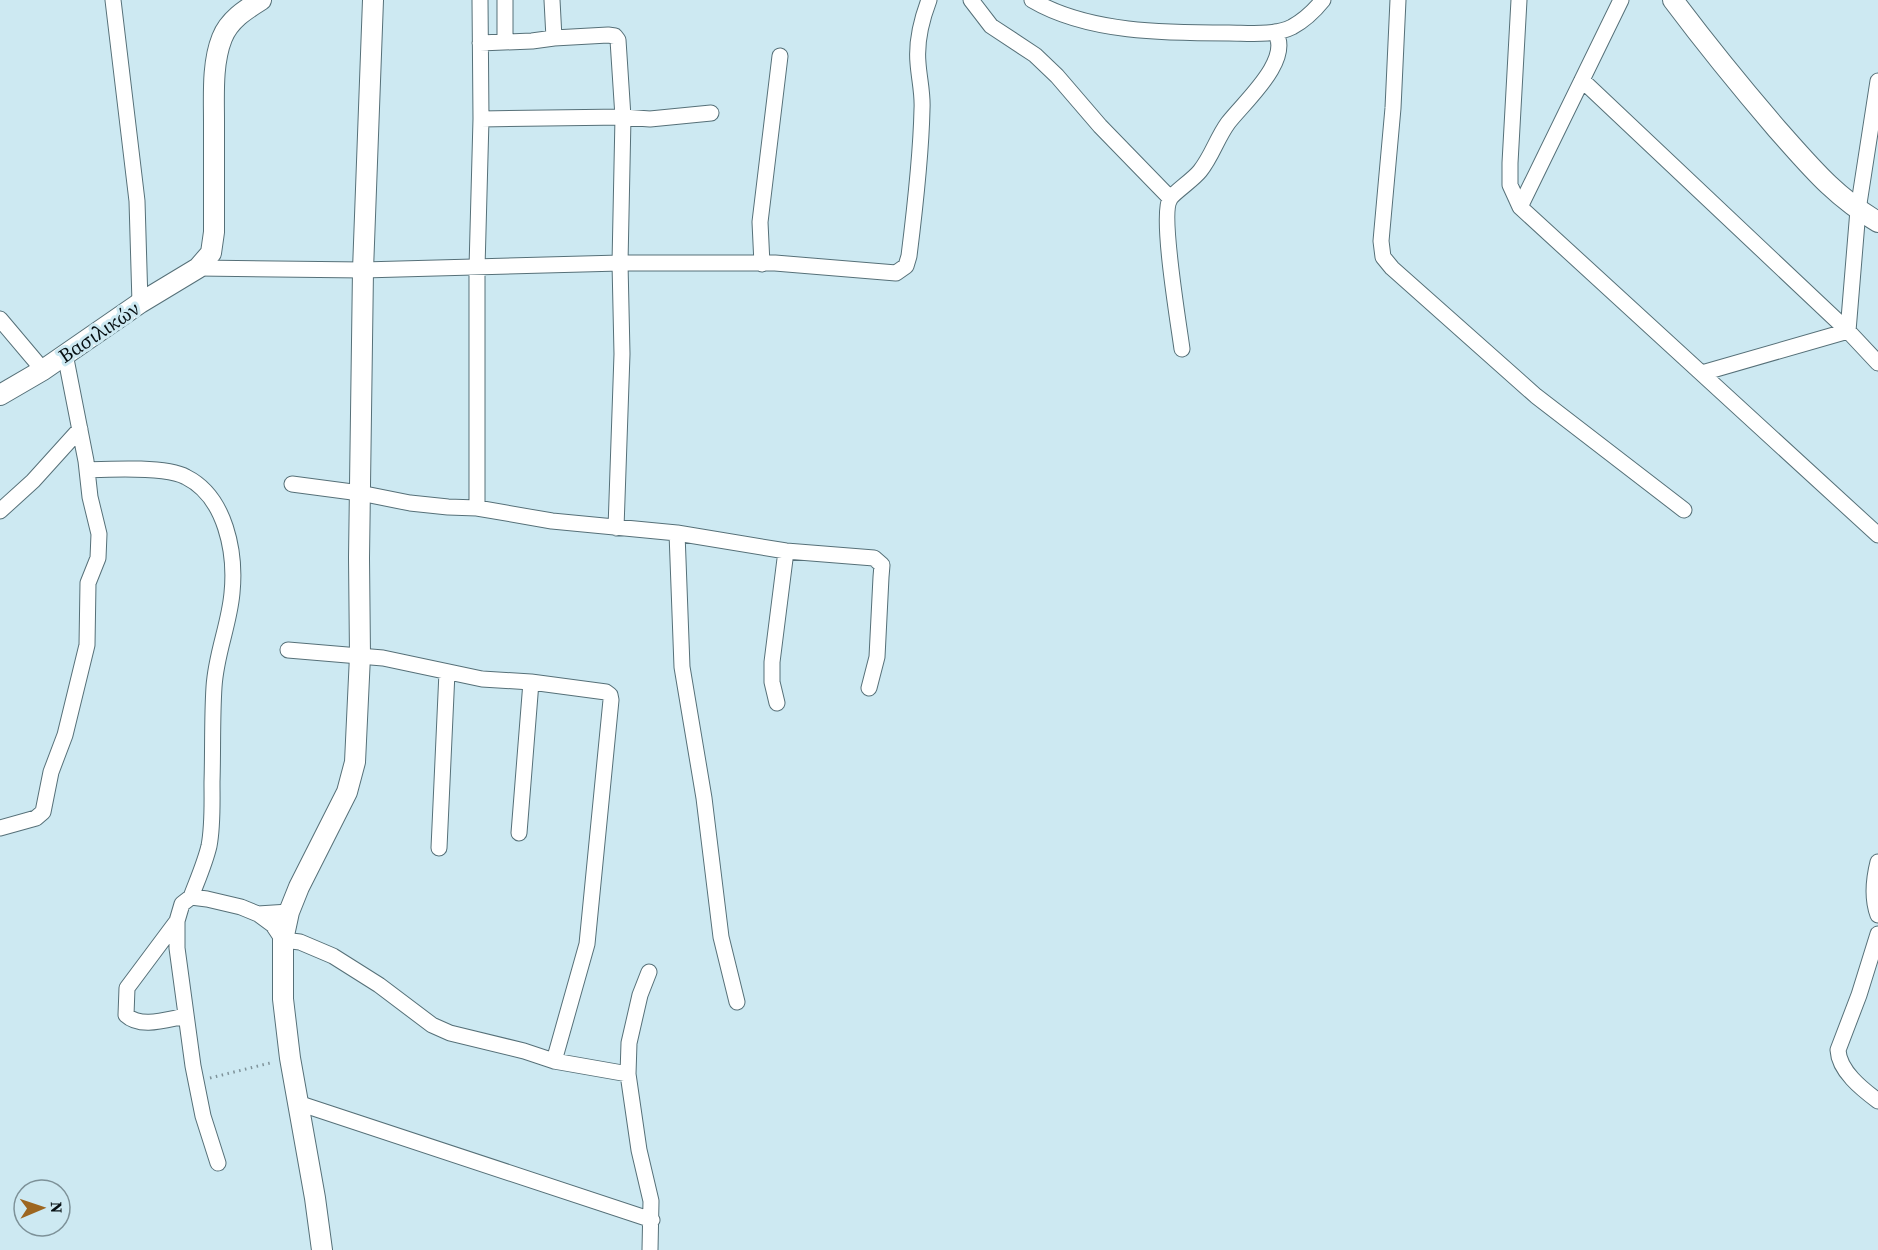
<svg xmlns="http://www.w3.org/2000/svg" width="1878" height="1250" font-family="'Source Serif 4',serif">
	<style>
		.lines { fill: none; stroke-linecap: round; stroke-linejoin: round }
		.minor-casing { stroke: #567078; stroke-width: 17 }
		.tertiary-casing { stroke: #567078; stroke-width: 22 }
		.path { stroke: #7f939a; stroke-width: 3; stroke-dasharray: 1.5 4.5; stroke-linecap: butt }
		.minor { stroke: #fff; stroke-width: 15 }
		.tertiary { stroke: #fff; stroke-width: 20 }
		.labels { text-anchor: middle; stroke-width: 6; stroke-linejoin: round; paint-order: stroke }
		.street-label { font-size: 20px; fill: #050e11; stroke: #cde9f2 }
	</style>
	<rect width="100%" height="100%" fill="#cde9f2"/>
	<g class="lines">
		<defs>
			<path id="minor" d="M113 0 137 201 140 303
				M971 0 991 26 1035 55 1057 76 1100 126 1170 198
				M1032 0C1088 33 1166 33 1229 33 1248 33 1274 36 1292 27 1303 21 1315 10 1323 0
				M1398 0 1393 108 1381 241 1383 257 1392 268 1536 396 1684 510
				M1519 0 1510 163V185L1520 207 1878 535
				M554 38 608 35 615 36 618 40 623 117 650 119 711 113
				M505 42V0
				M480 43 532 41 554 38 552 0
				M1582 80 1848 331 1878 363
				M481 119 623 117 620 263 622 354 616 528
				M1520 207 1621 0
				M762 264 760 222 780 56
				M198 268 363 270 620 263H775L896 273 906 266 909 256C915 208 921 158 922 109 923 94 919 78 918 63 916 41 921 21 929 0
				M0 319 43 370
				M1182 349C1179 326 1160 214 1170 199 1173 193 1193 180 1200 171 1212 156 1217 138 1228 123 1244 102 1293 60 1275 32
				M1702 373 1848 331 1858 210 1878 81
				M87 470C111 469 166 466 186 477 226 497 236 553 232 593 229 626 216 653 214 687 212 718 213 751 212 782 212 803 213 825 209 846 205 863 197 881 191 897
				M292 484 360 493 410 503 448 507 477 508 552 521 677 533 786 551 874 558 882 565 881 577 877 657 869 688
				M477 508V268L481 119 480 0
				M0 511 33 481 80 429
				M677 533 682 667 704 798 721 937 737 1002
				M288 650 383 658 482 679 531 682 606 692 610 695 611 700 587 944 554 1061
				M777 703 772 682V662L786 551
				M0 828 36 818 43 812 51 772 65 735 87 645 88 583 98 558 99 534 90 497 86 461 65 354
				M519 833 531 682
				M439 848 447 672
				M1878 862C1874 878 1872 899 1878 915
				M258 914 273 925 283 940 300 942 333 956 379 985 432 1025 450 1033 524 1051 554 1061 628 1074
				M177 921 127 988 126 1015C141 1029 168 1019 186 1016
				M1878 934 1859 995 1838 1050C1839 1071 1862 1089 1878 1101
				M649 972 640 995 629 1043 628 1074 639 1150 651 1201 650 1250
				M298 1103 652 1220
				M218 1163 203 1116 193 1066 177 948V921L182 904 191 897 207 899 241 907 258 914 289 912"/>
			<path id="tertiary" d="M1673 0C1706 44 1741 87 1777 129 1810 166 1834 196 1878 222
				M0 395 43 370 140 303 198 268 211 253 214 232C214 195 214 158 214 121 214 95 212 63 222 38 229 20 245 10 261 0
				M322 1250 315 1198 290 1058 283 999V940L289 912 299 887 347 792 355 762 360 656 359 558 363 270 373 0"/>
		</defs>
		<use href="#minor" class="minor-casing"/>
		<use href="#tertiary" class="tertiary-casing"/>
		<path class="path" d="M210 1078 274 1062"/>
		<use href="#minor" class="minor"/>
		<use href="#tertiary" class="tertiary"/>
	</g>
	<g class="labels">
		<g class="street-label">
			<text transform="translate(99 332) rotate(-34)" y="7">Βασιλικών</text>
		</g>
	</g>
	<g transform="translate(42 1208) rotate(88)"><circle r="28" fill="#cde9f2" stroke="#7d9198" stroke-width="1.5"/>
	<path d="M0-4.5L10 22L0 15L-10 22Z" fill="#9d6620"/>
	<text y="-9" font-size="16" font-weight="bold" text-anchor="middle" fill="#050e11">N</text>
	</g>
</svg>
